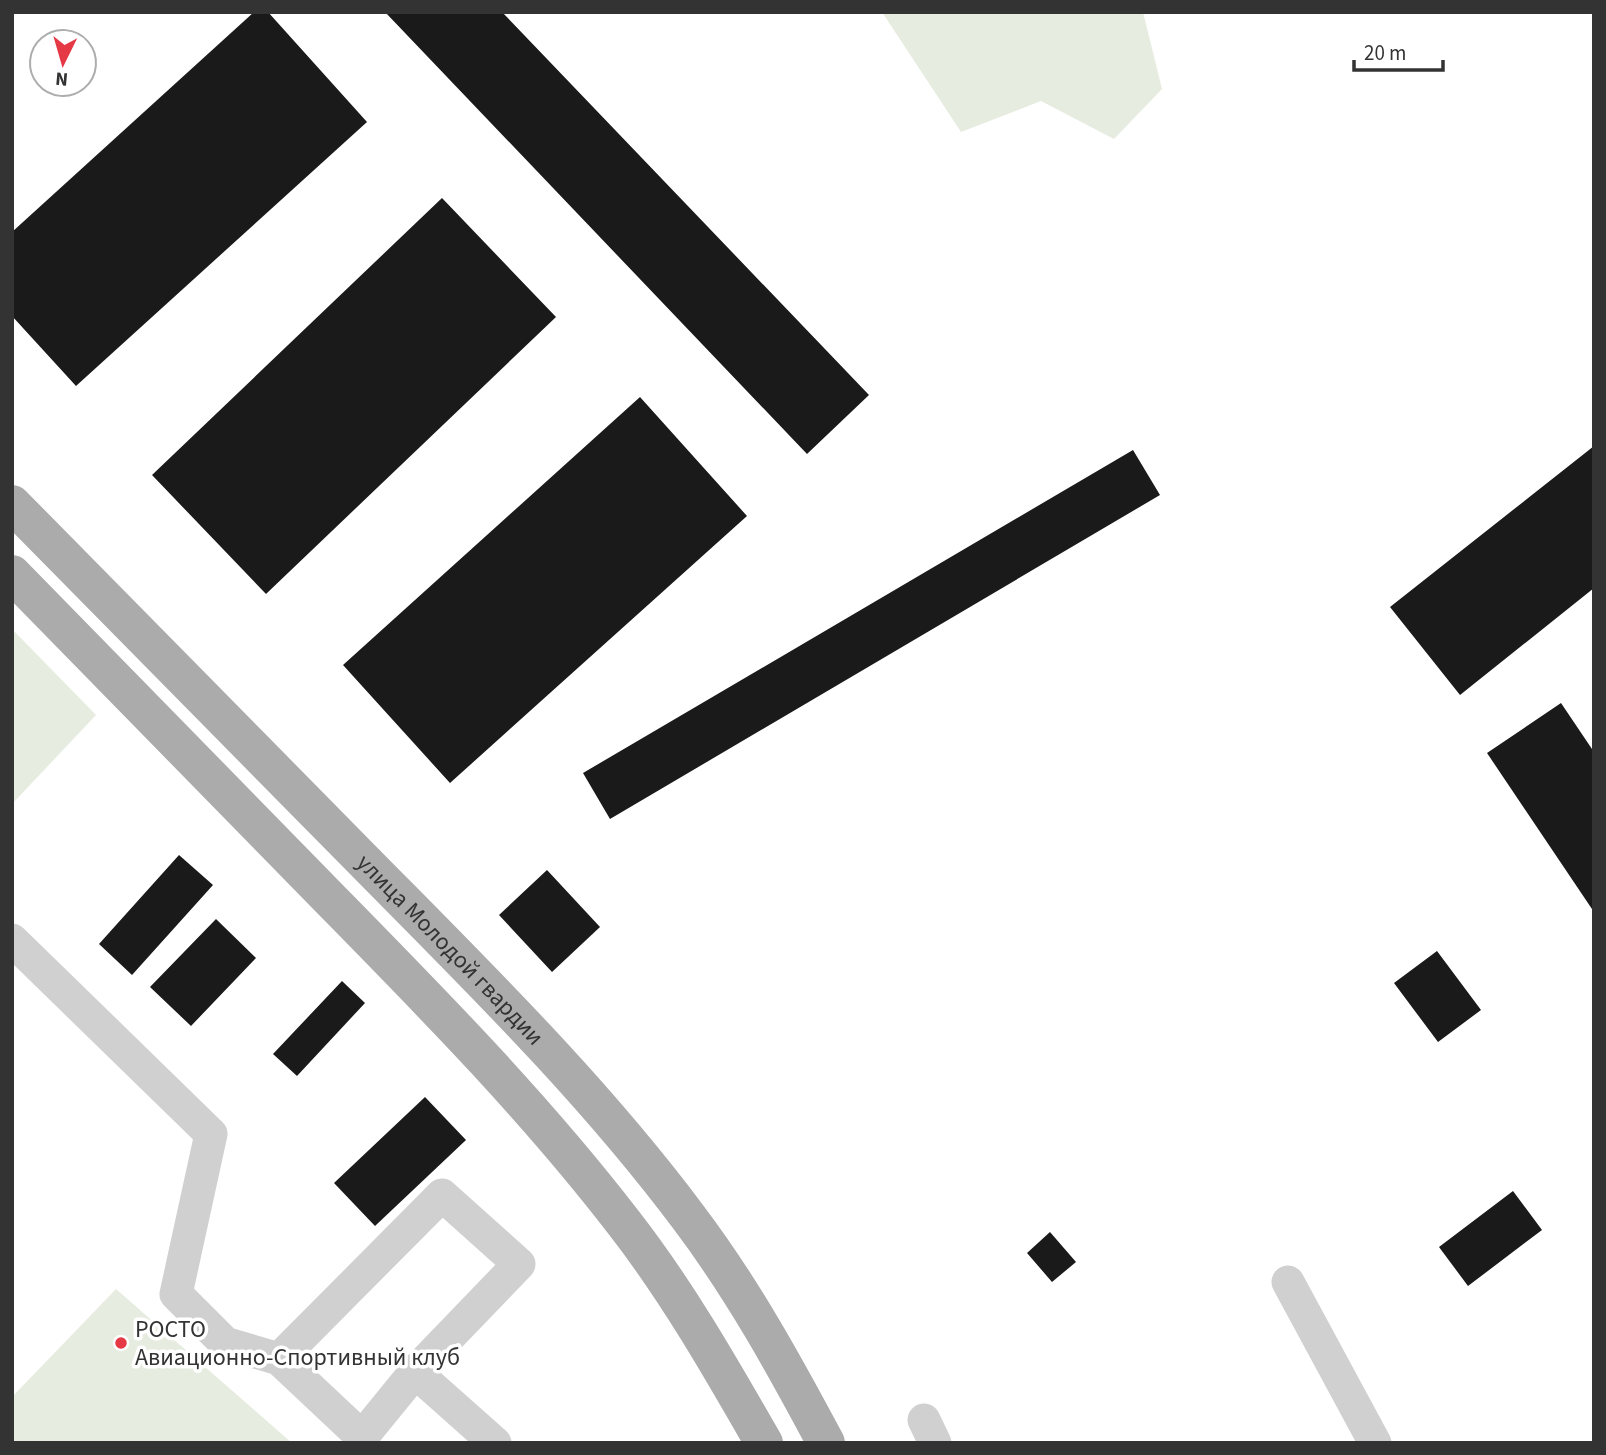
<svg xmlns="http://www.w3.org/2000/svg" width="1606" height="1455" font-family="'Source Sans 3',sans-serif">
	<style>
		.green { fill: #e6ecdf }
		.building { fill: #1a1a1a }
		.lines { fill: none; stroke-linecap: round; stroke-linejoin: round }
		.minor { stroke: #d0d0d0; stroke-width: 33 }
		.major { stroke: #ababab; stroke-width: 38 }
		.poi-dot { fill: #e63946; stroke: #fff; stroke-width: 2.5 }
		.labels { text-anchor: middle; stroke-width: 7; stroke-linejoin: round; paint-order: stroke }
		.street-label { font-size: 24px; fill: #333; stroke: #fff }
		.poi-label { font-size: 24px; fill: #333; stroke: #fff; text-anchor: start }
	</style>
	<rect width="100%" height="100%" fill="#fff"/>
	<path class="green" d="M882 12H1143L1162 89 1114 139 1041 101 961 132Z
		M12 629 96 715 12 804Z
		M116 1289 292 1443H12V1397Z"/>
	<path class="building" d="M254 12H268L367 122 76 386 12 316V232Z
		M385 12H502L869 395 807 454Z
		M442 198 556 317 266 594 152 475Z
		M640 397 747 516 450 783 343 665Z
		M1594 446V588L1460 695 1390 607Z
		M1133 450 1160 495 610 819 583 773Z
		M1561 703 1594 752V912L1487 753Z
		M179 855 213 885 132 975 99 944Z
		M547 870 600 927 552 972 499 915Z
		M216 919 256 958 191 1026 150 987Z
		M1437 951 1481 1010 1438 1042 1394 983Z
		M342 981 365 1003 297 1076 273 1054Z
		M425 1097 466 1140 375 1226 334 1183Z
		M1513 1191 1542 1230 1468 1286 1439 1247Z
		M1050 1232 1076 1262 1052 1282 1027 1253Z"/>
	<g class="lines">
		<path class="minor" d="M12 940 211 1134 176 1294 225 1343 279 1359
			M442 1195 519 1264 415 1372 362 1437 279 1359Z
			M1288 1282 1375 1443
			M415 1372 495 1443
			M924 1420 935 1443"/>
		<g class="major">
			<path id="s1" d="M12 504C125 618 238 733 351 848 468 967 589 1084 689 1218 742 1288 785 1366 826 1443"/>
			<path d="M12 574C118 681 223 789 328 897 431 1002 534 1106 624 1223 677 1291 721 1368 764 1443"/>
		</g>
	</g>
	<circle class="poi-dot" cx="121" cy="1343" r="7"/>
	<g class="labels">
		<g class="street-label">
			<text dy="8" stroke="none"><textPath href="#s1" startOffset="625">улица Молодой гвардии</textPath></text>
		</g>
		<g class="poi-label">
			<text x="135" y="1337">РОСТО<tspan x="135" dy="28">Авиационно-Спортивный клуб</tspan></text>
		</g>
	</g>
	<rect width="1606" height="1455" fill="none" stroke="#333333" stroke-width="28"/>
	<g transform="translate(63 63) rotate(185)"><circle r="33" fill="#ffffff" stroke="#adadad" stroke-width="2"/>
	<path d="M0-5L12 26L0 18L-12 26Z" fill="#e63946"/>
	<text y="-10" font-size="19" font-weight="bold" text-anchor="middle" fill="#333333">N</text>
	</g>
	<path d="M1354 60v10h89v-10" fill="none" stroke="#333333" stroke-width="3.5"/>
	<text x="1364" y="60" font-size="21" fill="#333333" stroke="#ffffff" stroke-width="5" paint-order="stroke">20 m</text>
</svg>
